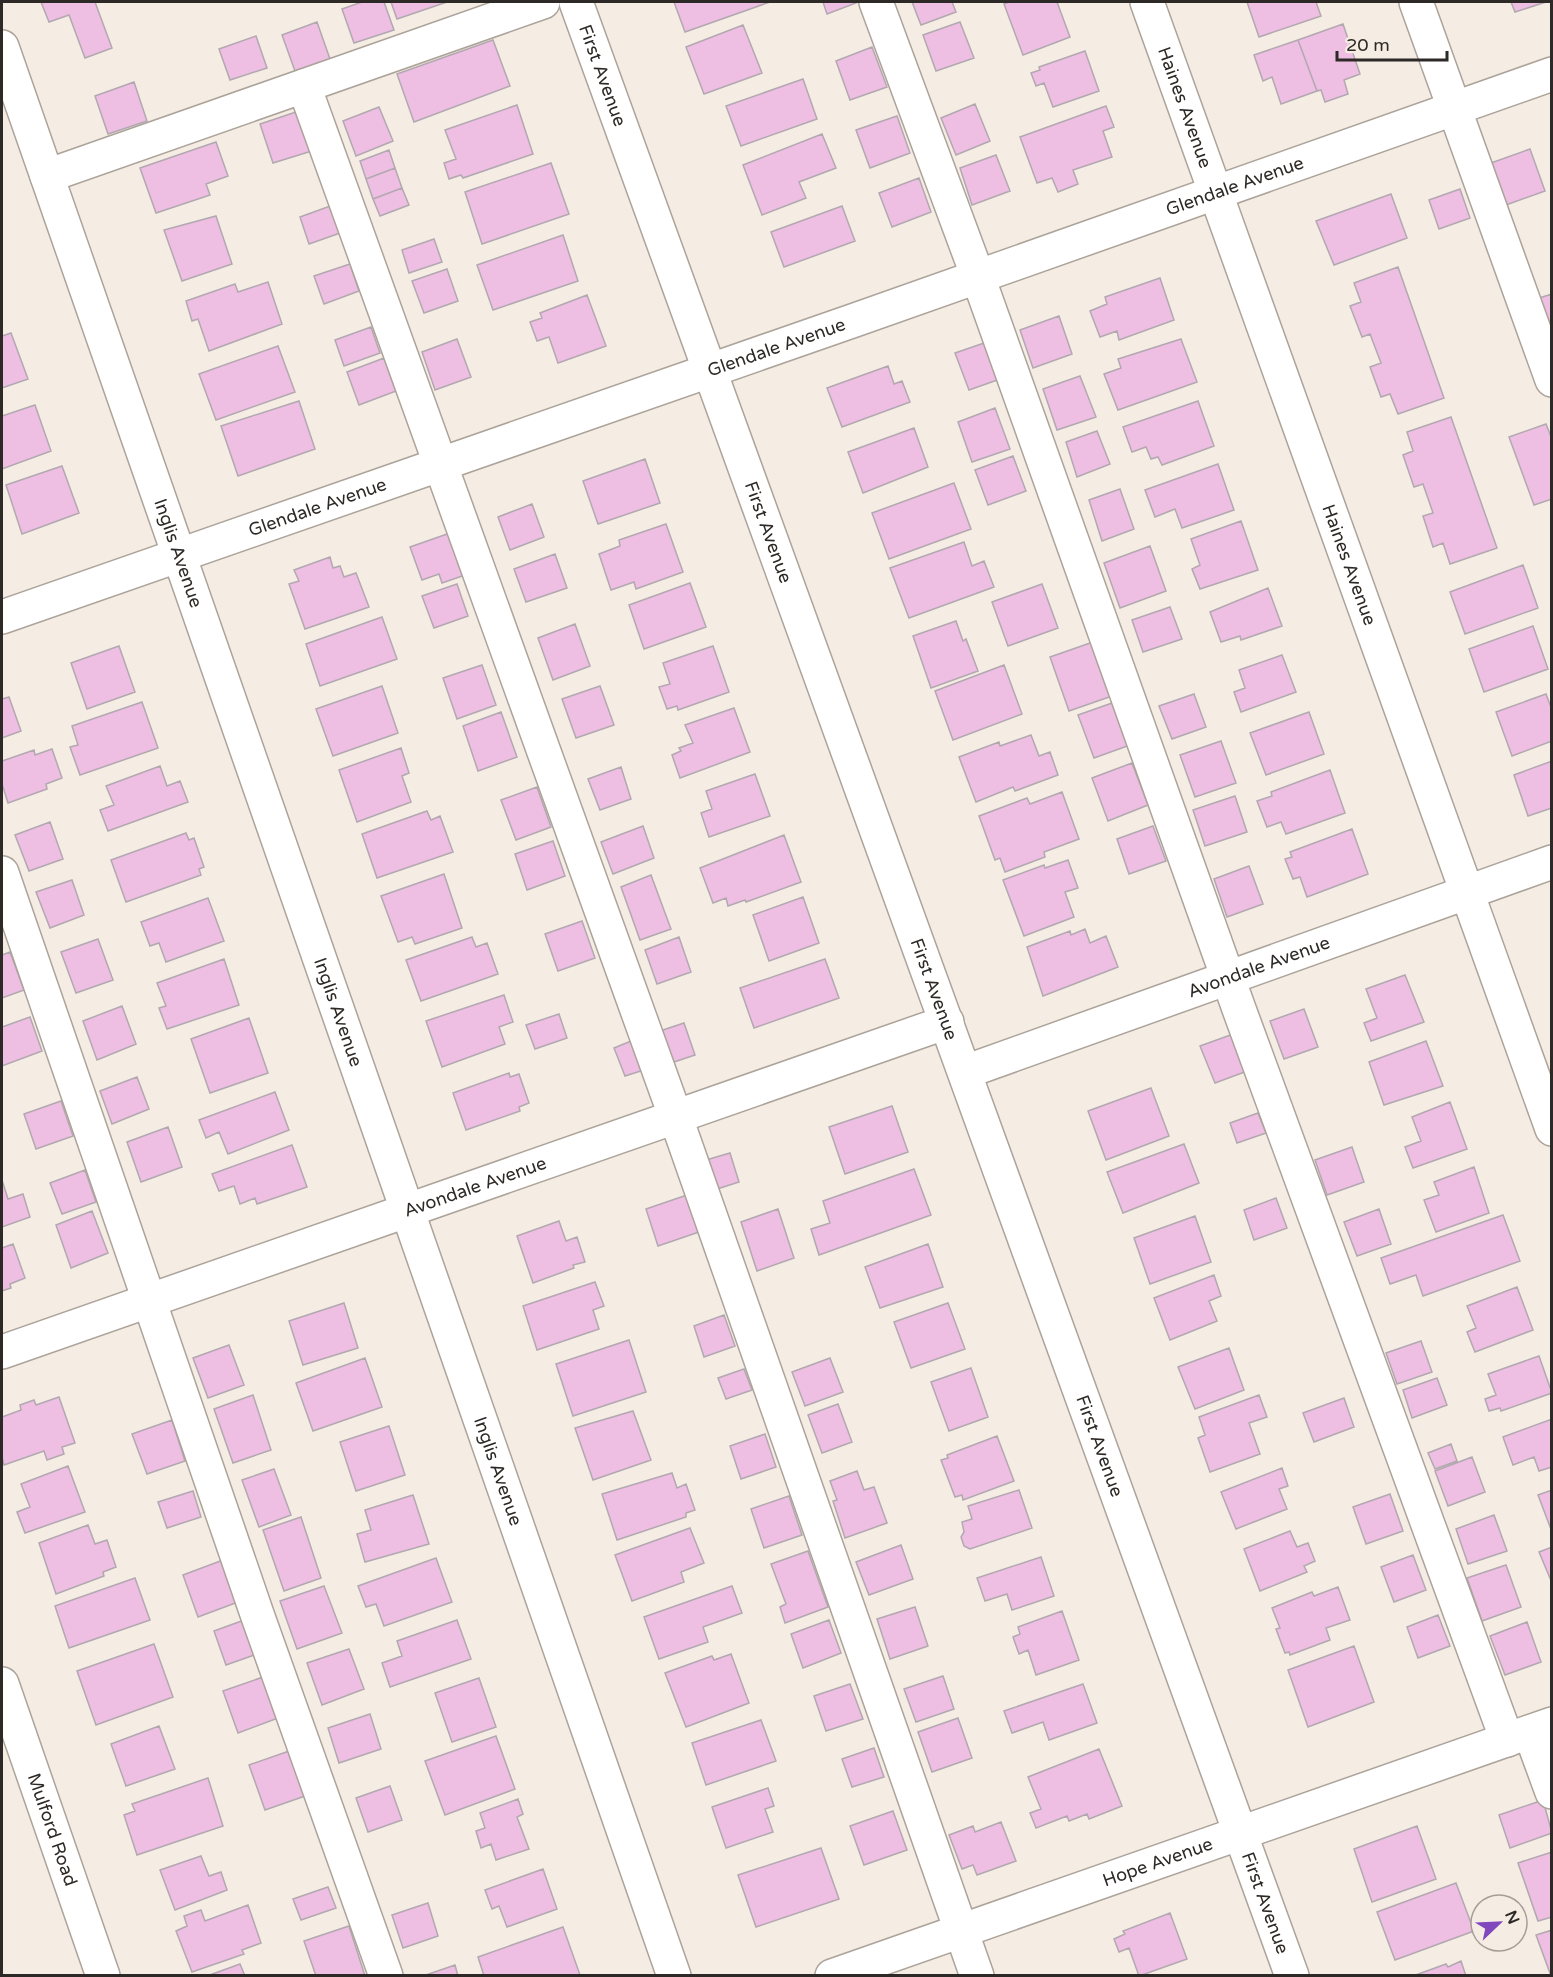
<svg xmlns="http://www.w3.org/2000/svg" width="1553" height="1977" font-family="'Varela Round',sans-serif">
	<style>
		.building { fill: #eebee3; stroke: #b2a8b0; stroke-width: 1.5 }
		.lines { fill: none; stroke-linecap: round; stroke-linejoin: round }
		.minor-casing { stroke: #aca39a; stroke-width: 36 }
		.minor { stroke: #fff; stroke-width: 33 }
		.labels { text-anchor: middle; stroke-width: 5; stroke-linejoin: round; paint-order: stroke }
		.street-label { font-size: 18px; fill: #2d2926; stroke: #f5ece3 }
	</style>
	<rect width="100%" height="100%" fill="#f5ece3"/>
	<path class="building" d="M41 2H95L112 48 85 58 69 15 49 22Z
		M362 2H384L394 30 354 43 342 9Z
		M391 2H447L397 19Z
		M674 2H770L685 32Z
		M823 2H856V3L827 14Z
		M912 2H952L956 12 921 25Z
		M1009 2H1057L1070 37 1023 55 1004 4Z
		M1247 2H1316L1321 16 1259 37Z
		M1511 2H1546L1515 12Z
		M317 22 330 59 295 71 282 35Z
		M960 22 974 58 936 71 923 35Z
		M1343 24 1360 74 1344 80 1348 94 1325 102 1321 90 1317 91 1298 40Z
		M743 25 762 73 704 94 686 47Z
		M256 36 267 68 230 80 219 49Z
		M493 40 510 86 414 122 397 74Z
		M1298 40 1317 91 1281 104 1272 77 1263 81 1254 55Z
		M872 47 887 87 850 100 836 61Z
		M1085 51 1099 91 1053 107 1044 83 1036 86 1031 73 1040 70 1039 67Z
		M803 79 817 119 741 146 726 106Z
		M134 82 147 121 108 134 95 96Z
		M975 104 990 141 956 155 941 118Z
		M517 105 533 154 463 178 461 175 449 179 444 163 456 159 445 130Z
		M1106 106 1114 127 1103 131 1112 157 1073 170 1078 184 1058 192 1052 178 1037 183 1020 137Z
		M379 107 393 141 356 156 343 121Z
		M302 110 315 150 273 163 260 124Z
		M897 116 910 153 870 168 856 130Z
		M822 134 836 168 799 182 806 198 762 215 743 165Z
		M216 142 228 176 206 184 210 195 156 213 140 168Z
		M1530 149 1545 191 1506 205 1491 163Z
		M389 150 395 168 366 179 360 161Z
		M996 155 1010 191 972 205 960 168Z
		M551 163 569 214 482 244 465 192Z
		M395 168 402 188 373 199 366 179Z
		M919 178 931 212 892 227 879 193Z
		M402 188 409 205 380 216 373 199Z
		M1460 189 1470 218 1439 229 1429 200Z
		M1391 194 1407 238 1334 265 1316 221Z
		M333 205 343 232 309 244 300 217Z
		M842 206 855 241 784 267 771 232Z
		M216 216 232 264 182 281 164 230Z
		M563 235 578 281 493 310 477 265Z
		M434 239 442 262 409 273 402 250Z
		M350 264 359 291 324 304 314 276Z
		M1398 267 1444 398 1398 414 1390 394 1381 397 1370 367 1381 363 1370 334 1362 337 1350 306 1361 302 1354 283Z
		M447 269 458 301 424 313 412 281Z
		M1160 278 1174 320 1119 340 1117 331 1100 337 1090 311 1107 304 1105 297Z
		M268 282 282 324 209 351 198 319 192 321 186 301 235 284 238 292Z
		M1552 294V331L1539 298Z
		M587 295 606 346 558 363 549 337 537 341 530 322 542 318 540 313Z
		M1059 316 1072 354 1033 368 1020 330Z
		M371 327 380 353 344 366 335 340Z
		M11 333 28 379 2 388V336Z
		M457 339 471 377 435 390 422 352Z
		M1181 339 1197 382 1118 410 1104 374 1121 368 1118 359Z
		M990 341 1003 378 969 390 955 353Z
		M278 346 295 392 216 420 199 374Z
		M384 358 396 391 359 405 347 372Z
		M888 366 894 384 902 381 910 402 842 427 827 388Z
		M1080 376 1096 417 1057 430 1043 389Z
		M299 401 315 449 238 476 221 426Z
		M1198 401 1214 446 1162 465 1158 457 1151 459 1146 447 1132 452 1123 427Z
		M35 405 51 451 2 469V416Z
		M995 408 1010 449 972 462 958 422Z
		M1451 417 1497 548 1450 564 1443 543 1433 547 1423 516 1433 513 1423 484 1414 487 1403 455 1413 451 1407 432Z
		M1546 424 1552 439V499L1534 505 1509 437Z
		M914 428 928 467 863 493 848 452Z
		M1097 431 1110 464 1077 477 1066 442Z
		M1013 456 1026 491 988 505 975 470Z
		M645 459 660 503 598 524 583 481Z
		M1218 464 1234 510 1182 528 1175 509 1155 517 1145 490Z
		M62 466 79 513 22 534 6 485Z
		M954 483 971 529 889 559 872 513Z
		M1120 489 1134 529 1102 541 1089 500Z
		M532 504 544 537 510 550 498 517Z
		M1241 521 1258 570 1200 589 1192 569 1200 565 1191 539Z
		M666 524 683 572 636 589 634 582 611 590 599 554 620 546 619 540Z
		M450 533 465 575 442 583 439 574 422 580 410 547Z
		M964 542 972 566 984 561 994 587 909 618 890 568Z
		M1150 546 1166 591 1120 608 1104 563Z
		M555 554 567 588 526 602 514 569Z
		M330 557 333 568 340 566 344 577 356 573 369 607 305 629 289 584 299 581 294 570Z
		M1523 565 1538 608 1465 634 1450 592Z
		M690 583 706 627 644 649 629 605Z
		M457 584 468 616 434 628 422 596Z
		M1042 584 1058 628 1008 646 992 602Z
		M1268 588 1282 626 1241 640 1240 636 1221 642 1210 612Z
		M1170 607 1182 639 1143 652 1132 620Z
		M382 617 397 659 320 686 306 644Z
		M956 621 963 641 966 639 978 671 931 688 913 636Z
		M575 624 590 666 553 680 538 638Z
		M1533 626 1548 669 1484 692 1469 649Z
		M1093 642 1112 696 1069 711 1050 657Z
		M119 646 135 692 87 709 71 663Z
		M713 646 729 692 678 710 677 706 667 709 659 687 670 684 663 663Z
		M1282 655 1296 692 1241 712 1234 692 1245 688 1239 670Z
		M482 665 496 705 457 719 443 678Z
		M1004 665 1022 714 953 740 935 691Z
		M382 686 398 733 333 756 316 709Z
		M600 686 614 725 576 738 562 699Z
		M1194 694 1206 727 1172 739 1159 706Z
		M1546 694 1552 710V741L1512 756 1496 712Z
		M9 697 21 731 2 738V699Z
		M142 702 158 748 80 775 70 747 78 745 72 726Z
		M1115 702 1130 745 1094 758 1078 715Z
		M734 708 750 752 680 778 672 755 681 751 679 748 693 743 685 725Z
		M501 712 517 757 478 771 463 726Z
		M1309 712 1324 754 1266 775 1250 733Z
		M1031 735 1039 756 1050 752 1058 775 1015 791 1013 787 976 802 959 757 999 742 1000 746Z
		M1221 741 1236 783 1195 797 1180 755Z
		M401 748 409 773 402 776 411 802 357 822 339 770Z
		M52 749 62 778 46 784 47 789 8 803 2 784V761L34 750 35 755Z
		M1552 761V808L1528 816 1514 775Z
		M1132 763 1148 805 1108 821 1092 778Z
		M160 766 167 786 180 781 188 802 108 831 100 810 114 805 106 786Z
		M621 767 631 799 600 810 588 779Z
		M1330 770 1345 813 1286 834 1281 822 1267 827 1257 801 1272 796 1271 792Z
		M755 774 770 816 709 837 701 813 712 809 706 791Z
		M537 787 551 827 516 840 501 800Z
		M1062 792 1079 839 1044 852 1045 857 1005 872 1000 858 995 860 979 816 1027 798 1030 804Z
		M1235 796 1247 832 1205 846 1193 810Z
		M427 811 431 820 440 816 453 852 377 878 362 834Z
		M50 822 63 859 29 871 15 835Z
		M643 826 654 858 613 874 601 842Z
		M1153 826 1166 861 1129 874 1117 839Z
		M1352 829 1368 874 1307 897 1300 877 1293 879 1285 859 1292 857 1290 852Z
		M186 833 189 840 194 838 204 867 199 869 201 875 126 902 111 860Z
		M784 835 801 882 746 902 745 900 728 906 726 898 713 903 700 868Z
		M553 841 565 876 527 890 515 854Z
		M1068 860 1078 888 1065 892 1074 917 1024 936 1003 880 1044 865 1045 868Z
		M1249 866 1263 904 1227 917 1214 879Z
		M444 874 462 928 415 944 412 937 398 942 381 896Z
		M651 875 671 929 640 940 621 887Z
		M72 880 84 915 50 928 36 892Z
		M803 897 819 943 769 961 753 915Z
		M208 898 224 941 166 962 159 943 150 946 141 922Z
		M582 921 595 958 558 971 545 934Z
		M1085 929 1090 943 1106 936 1118 967 1043 996 1027 947 1070 931 1071 935Z
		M472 937 476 947 487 943 498 974 421 1001 406 960Z
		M679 937 691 972 657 984 645 950Z
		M98 939 113 980 76 993 61 952Z
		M10 952 24 990 2 998V955Z
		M224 959 239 1005 167 1029 159 1008 166 1006 157 983Z
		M825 959 839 998 754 1028 740 988Z
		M1405 975 1424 1022 1371 1041 1364 1023 1377 1018 1366 989Z
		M504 995 513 1022 499 1027 505 1044 442 1067 426 1021Z
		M122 1006 136 1044 97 1060 83 1021Z
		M1304 1009 1318 1047 1284 1059 1270 1021Z
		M559 1014 567 1038 535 1049 526 1025Z
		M30 1017 42 1051 2 1066V1027Z
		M249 1018 268 1073 210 1093 191 1039Z
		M684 1023 695 1055 671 1063 660 1031Z
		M1236 1033 1250 1070 1215 1083 1200 1046Z
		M636 1039 647 1069 625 1076 614 1048Z
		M1426 1041 1443 1086 1384 1105 1369 1062Z
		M509 1073 510 1077 519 1074 529 1103 519 1107 520 1111 466 1130 453 1093Z
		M137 1077 149 1109 112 1124 100 1091Z
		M1151 1088 1169 1136 1106 1160 1088 1111Z
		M275 1092 289 1130 228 1154 219 1132 206 1138 199 1120Z
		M61 1101 73 1136 36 1149 24 1114Z
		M1450 1102 1467 1149 1413 1168 1405 1147 1421 1141 1412 1117Z
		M892 1106 908 1152 845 1174 829 1127Z
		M1258 1113 1266 1133 1237 1143 1230 1123Z
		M168 1127 182 1167 141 1182 127 1142Z
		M1184 1144 1199 1183 1123 1213 1107 1172Z
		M292 1145 307 1187 257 1204 255 1198 240 1204 234 1186 219 1191 212 1174Z
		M1352 1147 1364 1182 1327 1195 1315 1160Z
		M730 1153 739 1182 717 1189 706 1160Z
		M1474 1167 1489 1213 1436 1232 1424 1200 1439 1195 1434 1182Z
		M914 1169 931 1215 819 1255 811 1229 830 1223 823 1201Z
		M85 1170 96 1202 62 1214 50 1183Z
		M2 1180 8 1199 23 1194 30 1217 2 1227Z
		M687 1195 699 1232 658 1246 646 1209Z
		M1276 1198 1287 1228 1254 1240 1244 1210Z
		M778 1209 794 1258 757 1271 741 1222Z
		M1379 1209 1391 1244 1357 1256 1344 1222Z
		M92 1211 108 1253 71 1268 56 1225Z
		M1503 1215 1520 1261 1423 1296 1416 1275 1390 1284 1381 1258Z
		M1195 1216 1211 1262 1150 1284 1134 1238Z
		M559 1221 566 1241 577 1237 585 1262 573 1265 574 1268 533 1283 517 1236Z
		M13 1244 25 1278 10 1284 11 1288 2 1291V1248Z
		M928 1244 943 1287 880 1308 865 1267Z
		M1214 1275 1221 1296 1209 1301 1217 1321 1170 1340 1154 1298Z
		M595 1282 604 1306 593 1310 599 1329 537 1350 523 1306Z
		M1517 1287 1533 1330 1475 1352 1467 1332 1476 1328 1467 1306Z
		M344 1303 358 1348 303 1365 289 1321Z
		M948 1303 965 1349 911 1368 894 1322Z
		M724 1315 735 1346 704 1357 694 1326Z
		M629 1340 646 1392 573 1416 556 1364Z
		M1421 1341 1432 1372 1397 1384 1386 1353Z
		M229 1345 244 1385 208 1398 193 1358Z
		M1229 1348 1244 1390 1195 1409 1178 1367Z
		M1539 1356 1552 1393 1501 1411 1500 1408 1489 1411 1485 1399 1496 1395 1488 1374Z
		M365 1358 382 1407 313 1431 296 1383Z
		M830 1358 843 1392 805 1406 792 1372Z
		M971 1368 988 1417 949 1431 931 1382Z
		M744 1369 752 1390 726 1399 718 1378Z
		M1437 1378 1447 1405 1412 1418 1403 1390Z
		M253 1395 271 1450 233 1463 214 1409Z
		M1259 1395 1267 1417 1249 1423 1260 1454 1210 1472 1198 1438 1205 1435 1199 1417Z
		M59 1397 75 1443 62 1447 64 1454 47 1460 44 1451 4 1465 2 1457V1417L21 1410 20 1405 34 1400 36 1405Z
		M1344 1398 1354 1427 1314 1442 1303 1413Z
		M838 1404 852 1442 822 1453 808 1415Z
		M633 1411 651 1460 593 1480 575 1428Z
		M1552 1419V1467L1539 1471 1534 1457 1513 1465 1503 1437Z
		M172 1420 185 1461 147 1474 132 1434Z
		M389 1426 405 1475 356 1491 340 1442Z
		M765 1434 776 1467 741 1479 730 1446Z
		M997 1436 1014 1481 963 1500 962 1495 955 1497 941 1460 948 1458 947 1455Z
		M1451 1444 1457 1461 1435 1469 1428 1453Z
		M1472 1457 1485 1492 1448 1506 1435 1471Z
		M68 1466 85 1512 25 1533 17 1512 30 1507 21 1484Z
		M1282 1468 1288 1486 1279 1489 1287 1509 1236 1529 1221 1492Z
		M274 1469 291 1515 259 1527 242 1480Z
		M857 1471 864 1490 874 1487 887 1523 845 1538 833 1501 837 1500 830 1481Z
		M672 1473 677 1488 686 1484 695 1510 686 1513V1517L617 1540 602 1494Z
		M1019 1490 1032 1528 970 1549 964 1546 961 1537 964 1532 962 1522 972 1519 968 1506Z
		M1552 1490V1532L1538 1495Z
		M193 1491 201 1517 167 1528 158 1502Z
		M1390 1494 1403 1531 1366 1544 1353 1507Z
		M413 1495 429 1544 365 1562 357 1534 371 1530 365 1510Z
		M789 1496 802 1535 764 1548 751 1509Z
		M1494 1515 1507 1551 1468 1564 1456 1529Z
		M301 1517 321 1578 284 1591 263 1530Z
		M88 1525 95 1544 107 1540 116 1567 103 1572 104 1576 56 1594 39 1543Z
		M690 1528 704 1563 681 1572 684 1582 632 1601 615 1555Z
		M1290 1531 1297 1547 1308 1543 1315 1561 1304 1566 1307 1572 1260 1591 1244 1549Z
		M901 1545 913 1579 869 1595 856 1562Z
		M1552 1547V1583L1539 1552Z
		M808 1551 828 1607 785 1623 780 1607 786 1604 771 1564Z
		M1413 1555 1426 1590 1394 1602 1381 1567Z
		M1041 1557 1054 1596 1012 1610 1007 1594 985 1601 977 1578Z
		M436 1558 452 1602 384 1626 376 1604 366 1607 358 1586Z
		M223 1560 238 1602 198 1617 183 1575Z
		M1506 1565 1521 1607 1482 1621 1467 1578Z
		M135 1578 150 1620 69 1648 55 1606Z
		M324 1586 342 1633 297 1649 280 1601Z
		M732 1586 742 1613 703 1627 708 1642 659 1659 644 1617Z
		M1338 1587 1350 1620 1326 1628 1330 1640 1290 1655 1289 1652 1285 1653 1276 1629 1280 1628 1272 1608 1312 1592 1314 1596Z
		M915 1607 928 1646 890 1659 877 1619Z
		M1062 1611 1079 1660 1036 1675 1028 1650 1019 1654 1013 1637 1020 1634 1018 1627Z
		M1438 1615 1450 1646 1418 1658 1407 1627Z
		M247 1619 260 1653 226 1665 214 1631Z
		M457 1620 471 1659 390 1687 382 1663 402 1656 397 1641Z
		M829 1620 841 1653 803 1668 791 1634Z
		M1527 1622 1541 1662 1505 1675 1490 1636Z
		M154 1644 173 1697 96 1725 77 1671Z
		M1354 1646 1374 1702 1308 1727 1288 1670Z
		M349 1649 364 1689 322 1705 307 1663Z
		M731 1654 749 1703 686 1727 665 1673 712 1656 714 1660Z
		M943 1676 954 1709 916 1722 904 1689Z
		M263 1677 278 1718 238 1733 223 1691Z
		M479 1678 496 1727 452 1742 435 1693Z
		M850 1684 863 1719 826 1731 814 1696Z
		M1083 1684 1097 1723 1049 1740 1043 1722 1012 1733 1004 1711Z
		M370 1714 381 1749 339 1763 328 1728Z
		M958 1718 972 1758 932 1772 918 1732Z
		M761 1720 776 1761 706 1785 692 1743Z
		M159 1726 175 1769 126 1786 111 1744Z
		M496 1736 515 1789 445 1815 425 1761Z
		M874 1748 884 1777 852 1787 842 1759Z
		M1099 1749 1122 1806 1089 1819 1087 1814 1069 1821 1067 1816 1036 1828 1030 1813 1041 1809 1028 1777Z
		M292 1750 308 1795 265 1810 249 1765Z
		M208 1778 223 1826 137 1855 124 1815 135 1811 132 1804Z
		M390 1786 402 1820 368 1832 356 1798Z
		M768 1788 774 1806 765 1809 773 1832 726 1848 712 1807Z
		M518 1799 523 1814 517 1817 529 1849 496 1860 491 1844 481 1848 476 1831 485 1828 480 1813Z
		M1543 1800 1552 1833 1510 1848 1499 1815Z
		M893 1811 907 1850 864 1865 850 1826Z
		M1001 1822 1016 1861 977 1875 973 1865 962 1869 949 1835 973 1826 975 1832Z
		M1417 1826 1436 1879 1372 1902 1354 1849Z
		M821 1848 839 1899 756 1927 738 1875Z
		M1552 1852V1917L1538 1921 1518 1863Z
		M201 1856 209 1876 221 1872 227 1890 175 1910 160 1870Z
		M543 1869 557 1909 507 1927 499 1906 492 1909 485 1890Z
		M1456 1883 1474 1931 1395 1960 1377 1912Z
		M328 1887 336 1908 301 1920 293 1899Z
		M428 1903 438 1936 403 1948 392 1915Z
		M248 1905 261 1943 242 1950 244 1954 192 1972 176 1931 187 1926 184 1916 201 1910 205 1921Z
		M1170 1913 1187 1959 1139 1976 1129 1948 1119 1952 1114 1939 1125 1934 1123 1931Z
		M349 1926 365 1976H316L304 1941Z
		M563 1927 580 1975 484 1976 478 1957Z
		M1552 1930V1976H1551L1536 1935Z
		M1461 1961 1466 1976H1413L1446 1964 1448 1967Z
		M240 1964 245 1976H207Z
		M455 1965 458 1976H423Z"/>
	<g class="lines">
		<defs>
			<g id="minor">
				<path id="s1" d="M576 2 1292 1976"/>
				<path d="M876 2 978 277 1239 1009 1507 1740"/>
				<path id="s2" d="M1147 2 1552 1129"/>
				<path d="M1416 2 1552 380"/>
				<path id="s3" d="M2 47 674 1976"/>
				<path d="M304 86 676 1118 977 1976"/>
				<path d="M47 176 543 2"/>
				<path id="s4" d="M2 617 855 320 1552 74"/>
				<path d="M2 873 257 1614 386 1976"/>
				<path id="s5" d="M965 1072 1552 862"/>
				<path id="s6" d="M2 1352 947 1022"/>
				<path id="s7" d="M2 1684 103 1976"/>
				<path d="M1530 1732 1552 1792"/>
				<path id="s8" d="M832 1976 1552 1724"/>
			</g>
		</defs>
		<use href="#minor" class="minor-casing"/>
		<use href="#minor" class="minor"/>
	</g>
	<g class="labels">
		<g class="street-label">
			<text dy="6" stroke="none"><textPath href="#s1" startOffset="78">First Avenue</textPath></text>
			<text dy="6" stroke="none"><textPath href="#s2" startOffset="112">Haines Avenue</textPath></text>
			<text dy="6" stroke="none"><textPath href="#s4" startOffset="1306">Glendale Avenue</textPath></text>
			<text dy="6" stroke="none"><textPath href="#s4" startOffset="820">Glendale Avenue</textPath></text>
			<text dy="6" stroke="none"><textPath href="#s4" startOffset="334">Glendale Avenue</textPath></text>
			<text dy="6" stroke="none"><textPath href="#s1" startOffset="564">First Avenue</textPath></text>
			<text dy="6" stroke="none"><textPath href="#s3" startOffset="536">Inglis Avenue</textPath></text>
			<text dy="6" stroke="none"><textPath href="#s2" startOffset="598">Haines Avenue</textPath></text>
			<text dy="6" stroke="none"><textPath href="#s5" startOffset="312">Avondale Avenue</textPath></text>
			<text dy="6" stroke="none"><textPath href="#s1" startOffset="1050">First Avenue</textPath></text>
			<text dy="6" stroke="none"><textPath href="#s3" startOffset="1022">Inglis Avenue</textPath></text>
			<text dy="6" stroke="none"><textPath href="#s6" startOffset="501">Avondale Avenue</textPath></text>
			<text dy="6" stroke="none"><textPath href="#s1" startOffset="1536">First Avenue</textPath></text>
			<text dy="6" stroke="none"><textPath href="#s3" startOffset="1508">Inglis Avenue</textPath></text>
			<text dy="6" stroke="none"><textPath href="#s7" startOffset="154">Mulford Road</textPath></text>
			<text dy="6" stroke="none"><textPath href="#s8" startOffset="345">Hope Avenue</textPath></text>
			<text dy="6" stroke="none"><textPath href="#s1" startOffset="2022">First Avenue</textPath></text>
		</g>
	</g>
	<rect width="1553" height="1977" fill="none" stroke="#2d2926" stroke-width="6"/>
	<g transform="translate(1499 1923) rotate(67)"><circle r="28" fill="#f5ece3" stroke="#a59e97" stroke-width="1.5"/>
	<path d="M0-4.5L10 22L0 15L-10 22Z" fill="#8147bd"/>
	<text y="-9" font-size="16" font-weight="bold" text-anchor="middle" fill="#2d2926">N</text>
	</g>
	<path d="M1337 51v9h110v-9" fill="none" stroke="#2d2926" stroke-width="3"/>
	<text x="1346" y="51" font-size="18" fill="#2d2926" stroke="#f5ece3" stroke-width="4.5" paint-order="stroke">20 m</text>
</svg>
